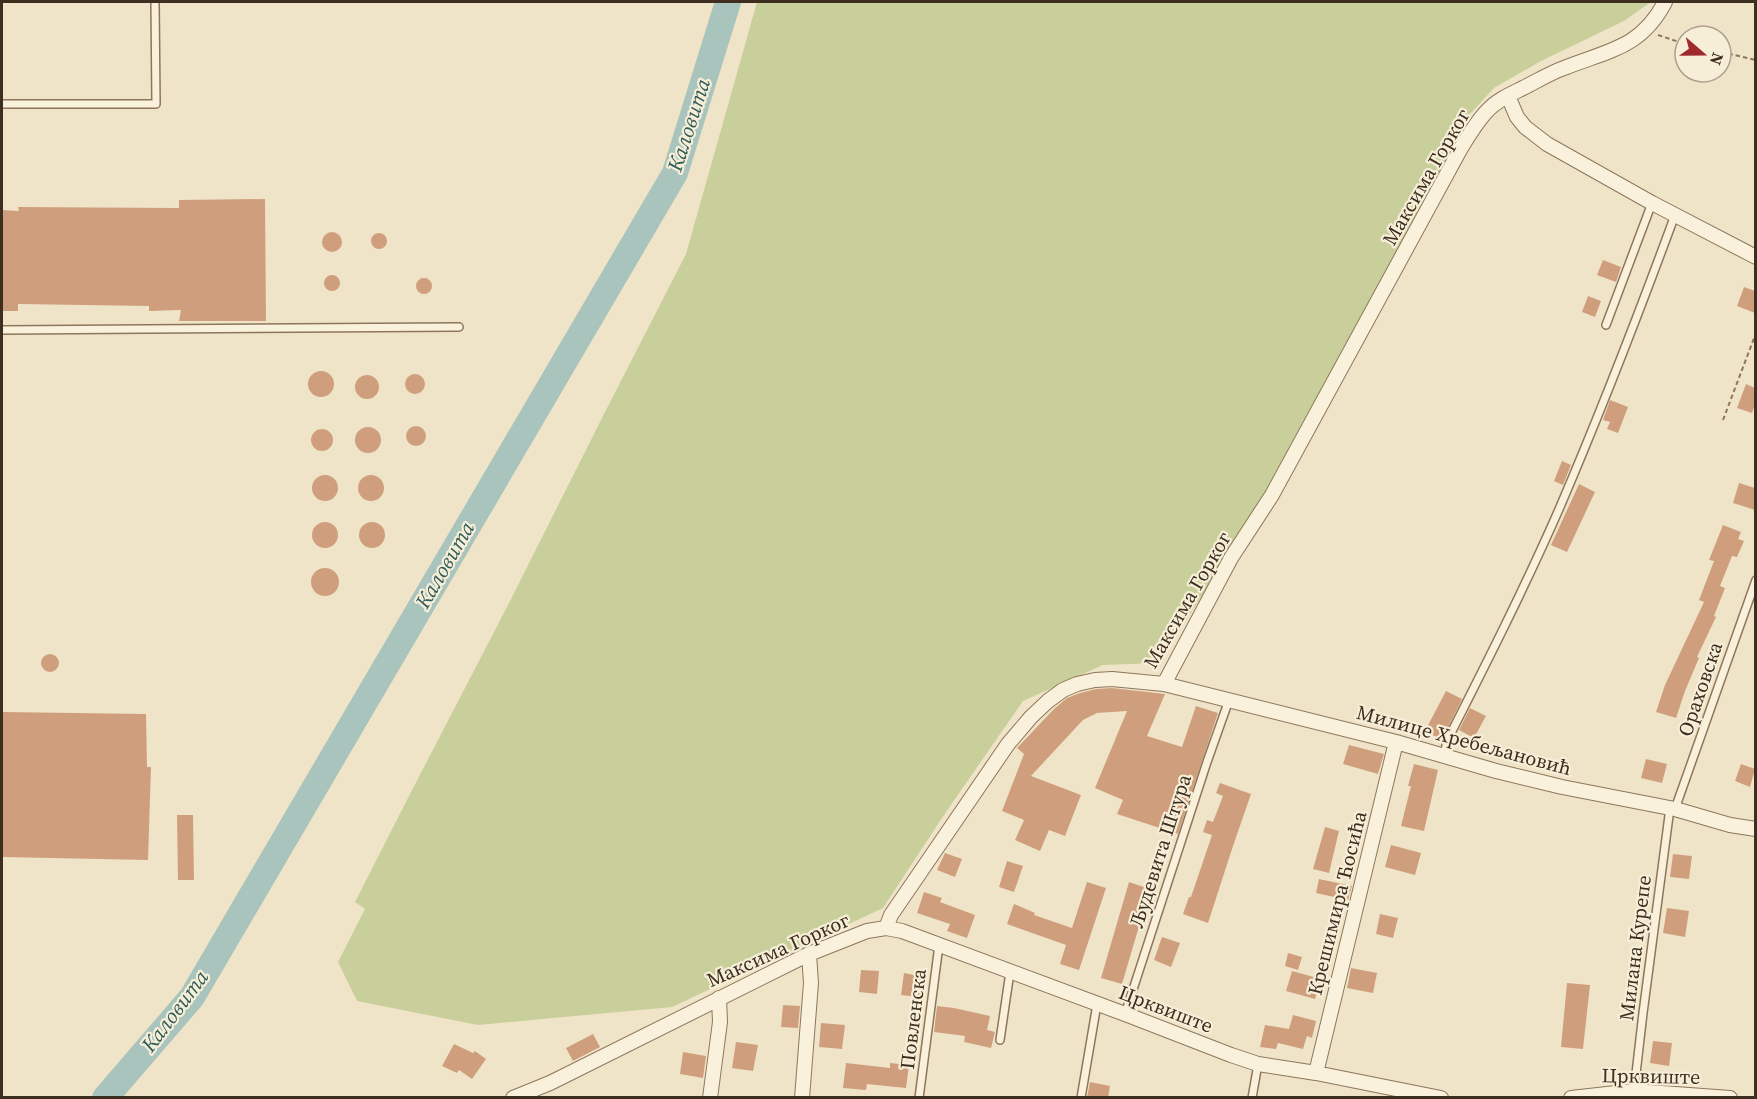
<svg xmlns="http://www.w3.org/2000/svg" width="1757" height="1099" font-family="'Source Serif 4',serif">
	<style>
		.green { fill: #c9cf9b }
		.lines { fill: none; stroke-linecap: round; stroke-linejoin: round }
		.river { stroke: #a9c4bc; stroke-width: 26 }
		.building { fill: #cf9f7d }
		.lane-casing { stroke: #8d765c; stroke-width: 10 }
		.street-casing { stroke: #8d765c; stroke-width: 16 }
		.path { stroke: #8d765c; stroke-width: 2; stroke-dasharray: 4.5 3; stroke-linecap: butt }
		.lane { stroke: #faf1dc; stroke-width: 7 }
		.street { stroke: #faf1dc; stroke-width: 14 }
		.labels { text-anchor: middle; stroke-width: 4.5; stroke-linejoin: round; paint-order: stroke }
		.street-label { font-size: 20px; fill: #3d2e20; stroke: #f7eed8 }
		.water-label { font-size: 21px; font-style: italic; fill: #2f5d5a; stroke: #f7eed8 }
	</style>
	<rect width="100%" height="100%" fill="#f0e4c8"/>
	<path class="green" d="M757 2H1651L1624 21 1541 61 1494 88 1469 115 1277 478 1159 663 1103 665 1023 701 946 812 883 908 672 1007 478 1025 357 1001 338 962 365 909 355 902 410 794 509 603 604 414 686 254Z"/>
	<g class="lines">
		<path class="river" d="M105 1098 192 997 675 173 728 2"/>
	</g>
	<path class="building" d="M265 199 266 321H179L181 310 149 311V306L18 304V311H2V210L19 211 18 207 179 208V200Z
		M322 242a10 10 0 1 1 20 0a10 10 0 1 1-20 0Z
		M371 241a8 8 0 1 1 16 0a8 8 0 1 1-16 0Z
		M1603 260 1621 267 1616 282 1597 275Z
		M324 283a8 8 0 1 1 16 0a8 8 0 1 1-16 0Z
		M416 286a8 8 0 1 1 16 0a8 8 0 1 1-16 0Z
		M1744 287 1755 291V313L1737 306Z
		M1588 296 1601 301 1595 317 1582 312Z
		M308 384a13 13 0 1 1 26 0a13 13 0 1 1-26 0Z
		M405 384a10 10 0 1 1 20 0a10 10 0 1 1-20 0Z
		M355 387a12 12 0 1 1 24 0a12 12 0 1 1-24 0Z
		M1746 384 1755 388V404L1752 413 1737 408Z
		M1610 400 1628 407 1618 433 1607 429 1610 422 1603 420Z
		M406 436a10 10 0 1 1 20 0a10 10 0 1 1-20 0Z
		M355 440a13 13 0 1 1 26 0a13 13 0 1 1-26 0Z
		M311 440a11 11 0 1 1 22 0a11 11 0 1 1-22 0Z
		M1562 461 1571 465 1563 485 1554 481Z
		M358 488a13 13 0 1 1 26 0a13 13 0 1 1-26 0Z
		M312 488a13 13 0 1 1 26 0a13 13 0 1 1-26 0Z
		M1739 483 1755 488V510L1733 503Z
		M1579 484 1595 492 1567 552 1551 545Z
		M359 535a13 13 0 1 1 26 0a13 13 0 1 1-26 0Z
		M312 535a13 13 0 1 1 26 0a13 13 0 1 1-26 0Z
		M1723 525 1741 532 1738 539 1744 541 1737 557 1732 556 1720 586 1725 588 1714 616 1716 617 1697 657 1699 658 1685 691 1676 718 1656 712 1665 685 1704 602 1699 600 1714 561 1709 560Z
		M311 582a14 14 0 1 1 28 0a14 14 0 1 1-28 0Z
		M41 663a9 9 0 1 1 18 0a9 9 0 1 1-18 0Z
		M1112 688 1165 694 1147 736 1182 747 1196 706 1218 713 1178 834 1117 814 1123 800 1095 788 1127 711 1097 713 1083 720 1031 776 1081 795 1065 836 1049 830 1040 851 1015 840 1024 820 1002 811 1024 754 1017 748 1054 709 1067 698 1080 693 1096 689Z
		M1446 691 1462 699 1442 740 1425 731Z
		M1470 708 1486 716 1474 738 1459 730Z
		M2 712 146 714 147 767H151L148 860 2 857Z
		M1349 745 1384 754 1378 774 1343 764Z
		M1646 759 1667 764 1662 783 1641 778Z
		M1414 764 1438 770 1424 831 1401 826 1411 786H1408Z
		M1741 764 1755 769 1750 787 1735 781Z
		M1220 783 1251 794 1233 846 1208 923 1183 914 1189 897H1191L1212 835 1203 832 1207 820 1213 822 1223 796 1216 793Z
		M177 815H193L194 880H178Z
		M1325 827 1339 831 1329 873 1313 869Z
		M1391 845 1421 853 1415 875 1385 867Z
		M945 853 962 859 955 877 937 870Z
		M1673 854 1692 856 1689 879 1670 877Z
		M1007 861 1023 866 1014 892 999 887Z
		M1319 879 1352 886 1348 900 1316 893Z
		M1087 882 1106 888 1079 970 1060 964 1066 945 1007 924 1014 904 1035 913 1034 915 1072 928Z
		M1129 882 1150 889 1122 984 1101 978Z
		M924 892 942 898 940 902 975 915 967 938 947 931 950 924 917 913Z
		M1667 908 1689 911 1685 937 1663 933Z
		M1380 914 1398 918 1393 938 1376 934Z
		M1162 937 1180 943 1171 967 1154 960Z
		M1288 953 1302 957 1298 970 1285 966Z
		M1351 968 1377 973 1373 993 1347 988Z
		M861 970 879 971 877 994 859 992Z
		M1292 971 1321 979 1315 999 1286 991Z
		M904 973 924 977 920 997 901 995Z
		M1567 983 1590 985 1583 1049 1561 1047Z
		M783 1005 800 1006 798 1028 781 1027Z
		M937 1006 954 1008 990 1016 987 1030 995 1032 991 1048 964 1042 965 1036 934 1032Z
		M1293 1015 1316 1021 1312 1038 1307 1036 1303 1049 1278 1043 1276 1049 1260 1047 1265 1025 1289 1029Z
		M821 1023 845 1025 842 1049 819 1047Z
		M593 1034 600 1047 573 1061 566 1048Z
		M1653 1041 1672 1043 1669 1066 1650 1063Z
		M736 1042 758 1045 753 1071 732 1068Z
		M454 1044 473 1053 475 1051 486 1059 472 1079 459 1070 457 1073 442 1066Z
		M683 1052 706 1056 703 1078 680 1074Z
		M846 1063 890 1068V1063L909 1065 906 1088 867 1084 866 1090 843 1088Z
		M1090 1082 1110 1086 1108 1098H1087Z"/>
	<g class="lines">
		<defs>
			<path id="lane" d="M2 104H156L155 2
				M1606 325 1652 203
				M2 330 459 327
				M1444 755 1447 741C1486 664 1525 587 1560 507 1601 411 1639 313 1675 215
				M1675 809 1756 580
				M1125 1014 1207 762 1229 700
				M1000 1040 1010 972
				M1634 1091 1643 1013 1670 808
				M919 1098 939 945
				M1081 1098 1097 1004
				M1252 1098 1258 1064"/>
			<path id="street" d="M1508 96 1517 117 1525 127 1547 144 1652 203 1756 257
				M1164 684 1231 558 1272 495 1461 148C1469 135 1477 121 1488 110 1497 100 1511 94 1523 88 1537 81 1550 73 1564 68 1609 50 1641 48 1665 2
				M886 928 891 915 1008 744 1031 717 1048 701 1063 690 1077 684 1095 680 1112 679 1164 684 1396 742 1496 771 1562 787 1675 809 1730 825 1756 829
				M1316 1073 1396 742
				M513 1098 550 1083 809 954 867 931 886 928 902 931 1125 1014 1231 1055 1258 1064 1316 1073 1441 1098
				M710 1098 720 1022 719 998
				M802 1098 811 983 809 954
				M1571 1098 1634 1091 1730 1098"/>
		</defs>
		<use href="#lane" class="lane-casing"/>
		<use href="#street" class="street-casing"/>
		<path class="path" d="M1658 35 1685 44
			M1721 52 1756 60
			M1723 420 1756 333"/>
		<use href="#lane" class="lane"/>
		<use href="#street" class="street"/>
	</g>
	<g class="labels">
		<g class="street-label">
			<text transform="translate(1426 177) rotate(-60)" y="7">Максима Горког</text>
			<text transform="translate(1187 600) rotate(-60)" y="7">Максима Горког</text>
			<text transform="translate(1700 689) rotate(-71)" y="7">Ораховска</text>
			<text transform="translate(1464 740) rotate(15)" y="7">Милице Хребељановић</text>
			<text transform="translate(1160 851) rotate(-72)" y="7">Људевита Штура</text>
			<text transform="translate(1337 903) rotate(-76)" y="7">Крешимира Ћосића</text>
			<text transform="translate(1635 948) rotate(-83)" y="7">Милана Курепе</text>
			<text transform="translate(778 950) rotate(-24)" y="7">Максима Горког</text>
			<text transform="translate(1166 1009) rotate(21)" y="7">Црквиште</text>
			<text transform="translate(913 1019) rotate(-83)" y="7">Повленска</text>
			<text transform="translate(1651 1076) rotate(1)" y="7">Црквиште</text>
		</g>
		<g class="water-label">
			<text transform="translate(689 125) rotate(-72)" y="7">Каловита</text>
			<text transform="translate(445 565) rotate(-60)" y="7">Каловита</text>
			<text transform="translate(175 1011) rotate(-53)" y="7">Каловита</text>
		</g>
	</g>
	<rect width="1757" height="1099" fill="none" stroke="#3d2e20" stroke-width="6"/>
	<g transform="translate(1703 54) rotate(110)"><circle r="28" fill="#f7eed8" stroke="#ada18e" stroke-width="1.5"/>
	<path d="M0-4.5L10 22L0 15L-10 22Z" fill="#9e2a2b"/>
	<text y="-9" font-size="16" font-weight="bold" text-anchor="middle" fill="#3d2e20">N</text>
	</g>
</svg>
